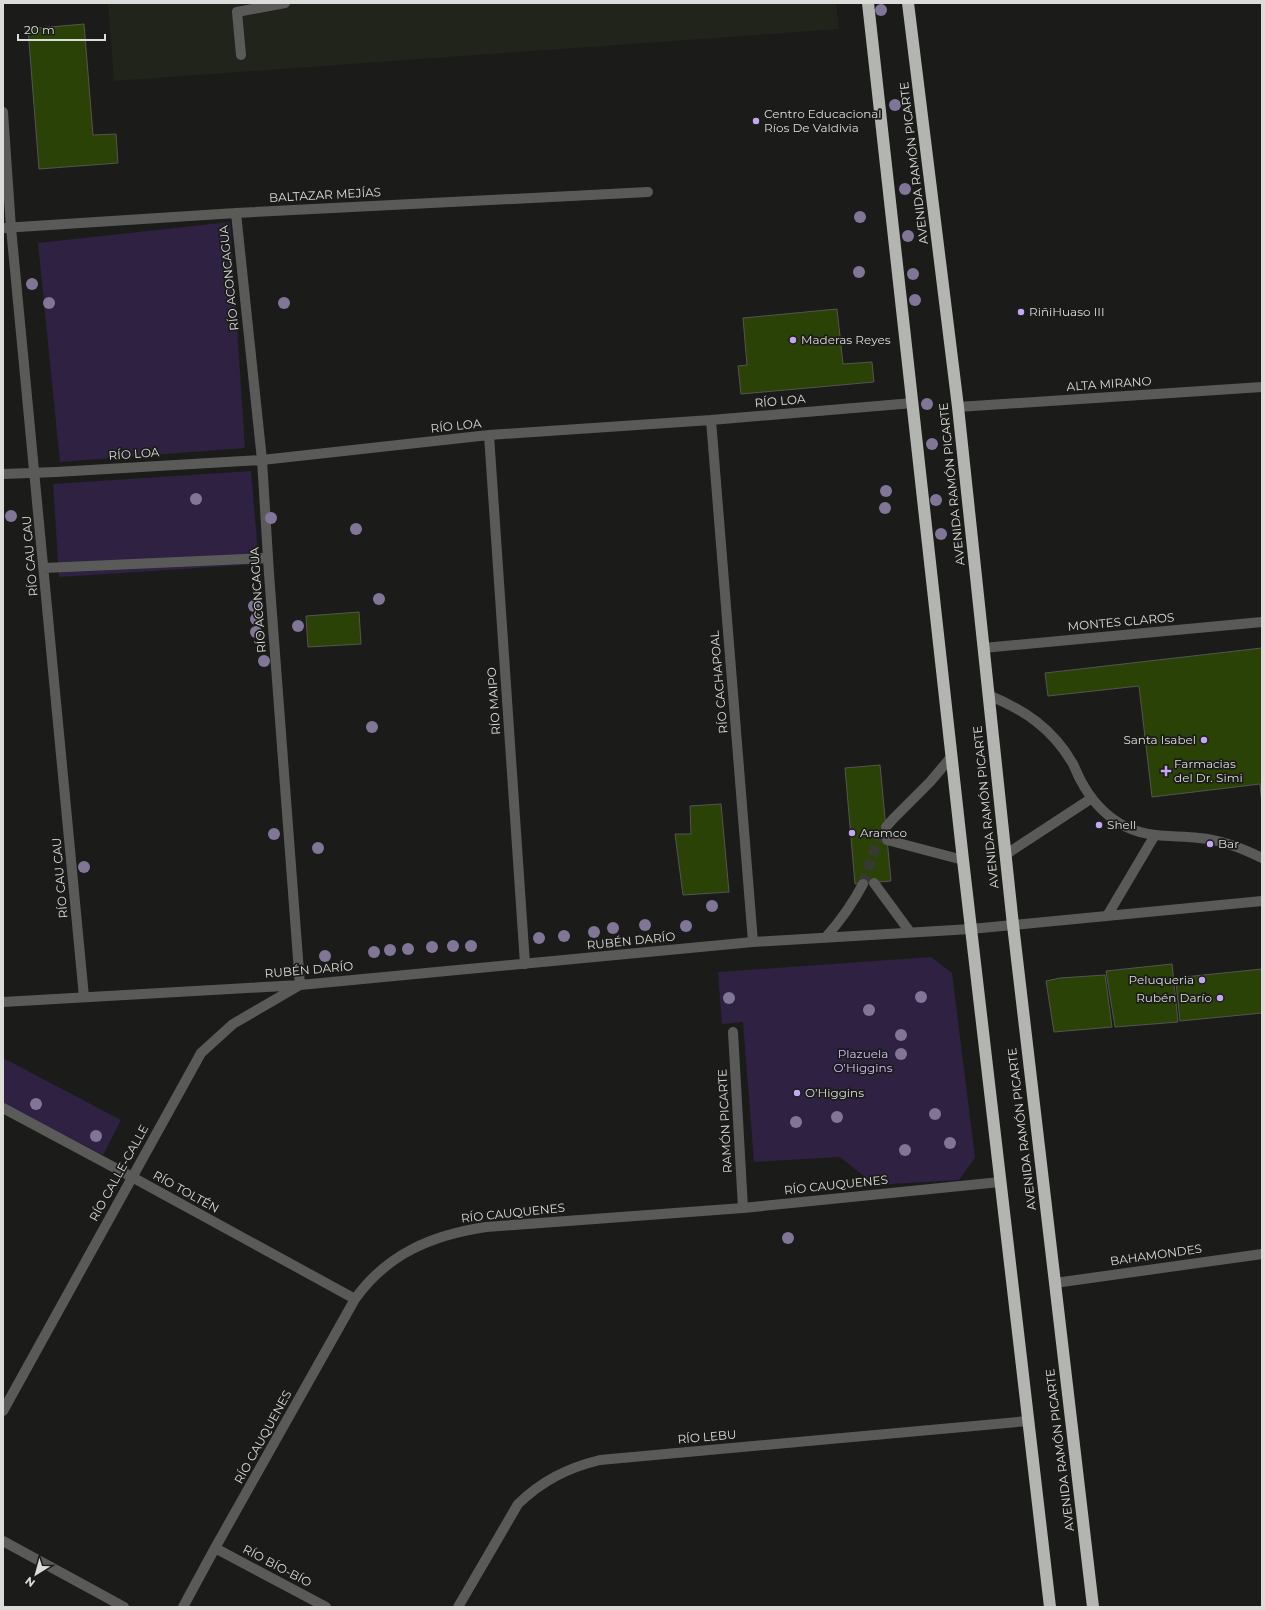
<svg xmlns="http://www.w3.org/2000/svg" width="1265" height="1610" font-family="Montserrat,sans-serif">
	<style>
		.built { fill: #20241b }
		.green { fill: #2e2142 }
		.building { fill: #2b4207; stroke: #535550 }
		.lines { fill: none; stroke-linecap: round; stroke-linejoin: round }
		.minor-tunnel { stroke: #383936; stroke-width: 10; stroke-dasharray: 10 5; stroke-linecap: butt }
		.minor { stroke: #5a5b59; stroke-width: 10 }
		.highway { stroke: #b2b5b0; stroke-width: 12 }
		.tree { fill: #817598 }
		.poi-dot { fill: #c3a7f2; stroke: #1b1c19; stroke-width: 1.5 }
		.labels { text-anchor: middle; stroke-width: 3.5; stroke-linejoin: round; paint-order: stroke }
		.poi-label { font-size: 12px; fill: #dcddda; stroke: #1b1c19; text-anchor: start }
		.street-label { font-size: 12px; fill: #dcddda; stroke: #1b1c19 }
		.park-label { font-size: 12px; fill: #d5beff; stroke: #1b1c19 }
	</style>
	<rect width="100%" height="100%" fill="#1b1c19"/>
	<path class="built" d="M108 3H836L839 29 114 81Z"/>
	<path class="green" d="M230 222 245 448 60 462 38 243Z
		M251 471 259 564 59 577 53 484Z
		M931 957 952 973 975 1158 959 1180 875 1185 840 1157 754 1162 743 1022 722 1024 718 972Z
		M3 1058 121 1120 103 1155 3 1103Z"/>
	<path class="building" d="M84 24 93 135 116 134 118 163 39 169 28 29Z
		M837 309 843 364 872 362 874 382 741 394 738 366 747 365 743 318Z
		M359 612 361 644 308 647 306 616Z
		M1262 648V805L1260 784 1152 797 1139 686 1048 696 1045 673Z
		M880 765 891 881 855 884 845 768Z
		M721 804 729 892 683 895 675 834H691L690 806Z
		M1172 964 1178 1022 1115 1027 1106 971Z
		M1262 969V1013L1180 1021 1176 982 1185 981 1184 977Z
		M1105 975 1112 1027 1054 1032 1046 981 1060 978Z"/>
	<g class="lines">
		<path class="minor-tunnel" d="M863 884 875 848 886 827"/>
		<path class="minor" d="M241 55 237 12 285 3
			M3 112 11 228 84 997
			M3 228 236 213 648 192
			M958 407 1262 387
			M711 420 753 942
			M489 435 525 964
			M3 474 56 472 262 460 489 435 711 420 913 403
			M44 568 268 558
			M983 648 1262 622
			M988 695C1025 710 1053 729 1073 764 1076 770 1078 776 1081 781 1090 798 1103 813 1119 823 1145 839 1171 835 1199 838 1222 840 1242 848 1262 858
			M886 827 893 819 930 782 952 756
			M887 840 963 860
			M1005 855 1092 798
			M874 883 910 932
			M1107 916 1155 835
			M826 937C841 920 853 903 863 884
			M3 1002 300 985 753 942 971 929 1262 901
			M733 1032 743 1208
			M3 1108 132 1177 355 1299
			M1055 1283 1262 1254
			M3 1411 201 1053 233 1024 300 985 269 574 262 460 236 213
			M3 1541 124 1607
			M215 1548 326 1607
			M183 1607 215 1548 355 1299C387 1254 432 1235 486 1227L743 1208 1000 1182
			M458 1607 518 1504C542 1481 567 1468 600 1460L1028 1421"/>
		<path class="highway" d="M868 3 963 860 1050 1607
			M908 3 958 407 1013 925 1093 1607"/>
	</g>
	<g class="tree">
		<circle cx="881" cy="10" r="6"/>
		<circle cx="895" cy="105" r="6"/>
		<circle cx="905" cy="189" r="6"/>
		<circle cx="860" cy="217" r="6"/>
		<circle cx="908" cy="236" r="6"/>
		<circle cx="859" cy="272" r="6"/>
		<circle cx="913" cy="274" r="6"/>
		<circle cx="32" cy="284" r="6"/>
		<circle cx="915" cy="300" r="6"/>
		<circle cx="49" cy="303" r="6"/>
		<circle cx="284" cy="303" r="6"/>
		<circle cx="927" cy="404" r="6"/>
		<circle cx="932" cy="444" r="6"/>
		<circle cx="886" cy="491" r="6"/>
		<circle cx="196" cy="499" r="6"/>
		<circle cx="936" cy="500" r="6"/>
		<circle cx="885" cy="508" r="6"/>
		<circle cx="11" cy="516" r="6"/>
		<circle cx="271" cy="518" r="6"/>
		<circle cx="356" cy="529" r="6"/>
		<circle cx="941" cy="534" r="6"/>
		<circle cx="379" cy="599" r="6"/>
		<circle cx="254" cy="606" r="6"/>
		<circle cx="256" cy="619" r="6"/>
		<circle cx="298" cy="626" r="6"/>
		<circle cx="256" cy="632" r="6"/>
		<circle cx="264" cy="661" r="6"/>
		<circle cx="372" cy="727" r="6"/>
		<circle cx="274" cy="834" r="6"/>
		<circle cx="318" cy="848" r="6"/>
		<circle cx="84" cy="867" r="6"/>
		<circle cx="712" cy="906" r="6"/>
		<circle cx="645" cy="925" r="6"/>
		<circle cx="686" cy="926" r="6"/>
		<circle cx="613" cy="928" r="6"/>
		<circle cx="594" cy="932" r="6"/>
		<circle cx="564" cy="936" r="6"/>
		<circle cx="539" cy="938" r="6"/>
		<circle cx="453" cy="946" r="6"/>
		<circle cx="471" cy="946" r="6"/>
		<circle cx="432" cy="947" r="6"/>
		<circle cx="408" cy="949" r="6"/>
		<circle cx="390" cy="950" r="6"/>
		<circle cx="374" cy="952" r="6"/>
		<circle cx="325" cy="956" r="6"/>
		<circle cx="921" cy="997" r="6"/>
		<circle cx="729" cy="998" r="6"/>
		<circle cx="869" cy="1010" r="6"/>
		<circle cx="901" cy="1035" r="6"/>
		<circle cx="901" cy="1054" r="6"/>
		<circle cx="36" cy="1104" r="6"/>
		<circle cx="935" cy="1114" r="6"/>
		<circle cx="837" cy="1117" r="6"/>
		<circle cx="796" cy="1122" r="6"/>
		<circle cx="96" cy="1136" r="6"/>
		<circle cx="950" cy="1143" r="6"/>
		<circle cx="905" cy="1150" r="6"/>
		<circle cx="788" cy="1238" r="6"/>
	</g>
	<g class="poi-dot">
		<circle cx="756" cy="121" r="4"/>
		<circle cx="1021" cy="312" r="4"/>
		<circle cx="793" cy="340" r="4"/>
		<circle cx="1204" cy="740" r="4"/>
		<path d="M1164 765h4v4h4v4h-4v4h-4v-4h-4v-4h4z"/>
		<circle cx="1099" cy="825" r="4"/>
		<circle cx="852" cy="833" r="4"/>
		<circle cx="1210" cy="844" r="4"/>
		<circle cx="1202" cy="980" r="4"/>
		<circle cx="1220" cy="998" r="4"/>
		<circle cx="797" cy="1093" r="4"/>
	</g>
	<g class="labels">
		<g class="poi-label">
			<text x="764" y="118">Centro Educacional<tspan x="764" dy="14">Ríos De Valdivia</tspan></text>
			<text x="1029" y="316">RiñiHuaso III</text>
			<text x="801" y="344">Maderas Reyes</text>
			<text x="1196" y="744" text-anchor="end">Santa Isabel</text>
			<text x="1174" y="768">Farmacias<tspan x="1174" dy="14">del Dr. Simi</tspan></text>
			<text x="1107" y="829">Shell</text>
			<text x="860" y="837">Aramco</text>
			<text x="1218" y="848">Bar</text>
			<text x="1194" y="984" text-anchor="end">Peluqueria</text>
			<text x="1212" y="1002" text-anchor="end">Rubén Darío</text>
			<text x="805" y="1097">O’Higgins</text>
		</g>
		<g class="street-label">
			<text transform="translate(914 163) rotate(-97)" y="4">AVENIDA RAMÓN PICARTE</text>
			<text transform="translate(325 195) rotate(-3)" y="4">BALTAZAR MEJÍAS</text>
			<text transform="translate(229 278) rotate(-96)" y="4">RÍO ACONCAGUA</text>
			<text transform="translate(1109 384) rotate(-4)" y="4">ALTA MIRANO</text>
			<text transform="translate(780 401) rotate(-5)" y="4">RÍO LOA</text>
			<text transform="translate(456 426) rotate(-6)" y="4">RÍO LOA</text>
			<text transform="translate(134 454) rotate(-4)" y="4">RÍO LOA</text>
			<text transform="translate(952 484) rotate(-96)" y="4">AVENIDA RAMÓN PICARTE</text>
			<text transform="translate(30 556) rotate(-95)" y="4">RÍO CAU CAU</text>
			<text transform="translate(258 600) rotate(-94)" y="4">RÍO ACONCAGUA</text>
			<text transform="translate(1121 622) rotate(-5)" y="4">MONTES CLAROS</text>
			<text transform="translate(719 682) rotate(-95)" y="4">RÍO CACHAPOAL</text>
			<text transform="translate(494 701) rotate(-94)" y="4">RÍO MAIPO</text>
			<text transform="translate(986 807) rotate(-96)" y="4">AVENIDA RAMÓN PICARTE</text>
			<text transform="translate(60 878) rotate(-95)" y="4">RÍO CAU CAU</text>
			<text transform="translate(631 941) rotate(-6)" y="4">RUBÉN DARÍO</text>
			<text transform="translate(309 970) rotate(-5)" y="4">RUBÉN DARÍO</text>
			<text transform="translate(725 1121) rotate(-93)" y="4">RAMÓN PICARTE</text>
			<text transform="translate(1022 1129) rotate(-97)" y="4">AVENIDA RAMÓN PICARTE</text>
			<text transform="translate(119 1173) rotate(-61)" y="4">RÍO CALLE-CALLE</text>
			<text transform="translate(836 1185) rotate(-6)" y="4">RÍO CAUQUENES</text>
			<text transform="translate(186 1192) rotate(29)" y="4">RÍO TOLTÉN</text>
			<text transform="translate(513 1213) rotate(-6)" y="4">RÍO CAUQUENES</text>
			<text transform="translate(1156 1255) rotate(-8)" y="4">BAHAMONDES</text>
			<text transform="translate(263 1437) rotate(-61)" y="4">RÍO CAUQUENES</text>
			<text transform="translate(707 1437) rotate(-5)" y="4">RÍO LEBU</text>
			<text transform="translate(1060 1450) rotate(-97)" y="4">AVENIDA RAMÓN PICARTE</text>
			<text transform="translate(277 1566) rotate(28)" y="4">RÍO BÍO-BÍO</text>
		</g>
		<g class="park-label">
			<text x="863" y="1058">Plazuela<tspan x="863" dy="14">O’Higgins</tspan></text>
		</g>
	</g>
	<rect width="1265" height="1610" fill="none" stroke="#dcddda" stroke-width="8"/>
	<g transform="translate(36 1574) rotate(217)" stroke="#1b1c19" stroke-width="3" paint-order="stroke">
	<path d="M0-3L7 15L0 10L-7 15Z" fill="#dcddda"/>
	<text y="-6" font-size="11" font-weight="bold" text-anchor="middle" fill="#dcddda">N</text>
	</g>
	<path d="M18 34v6h87v-6" fill="none" stroke="#dcddda" stroke-width="2"/>
	<text x="24" y="34" font-size="12" fill="#dcddda" stroke="#1b1c19" stroke-width="3" paint-order="stroke">20 m</text>
</svg>
